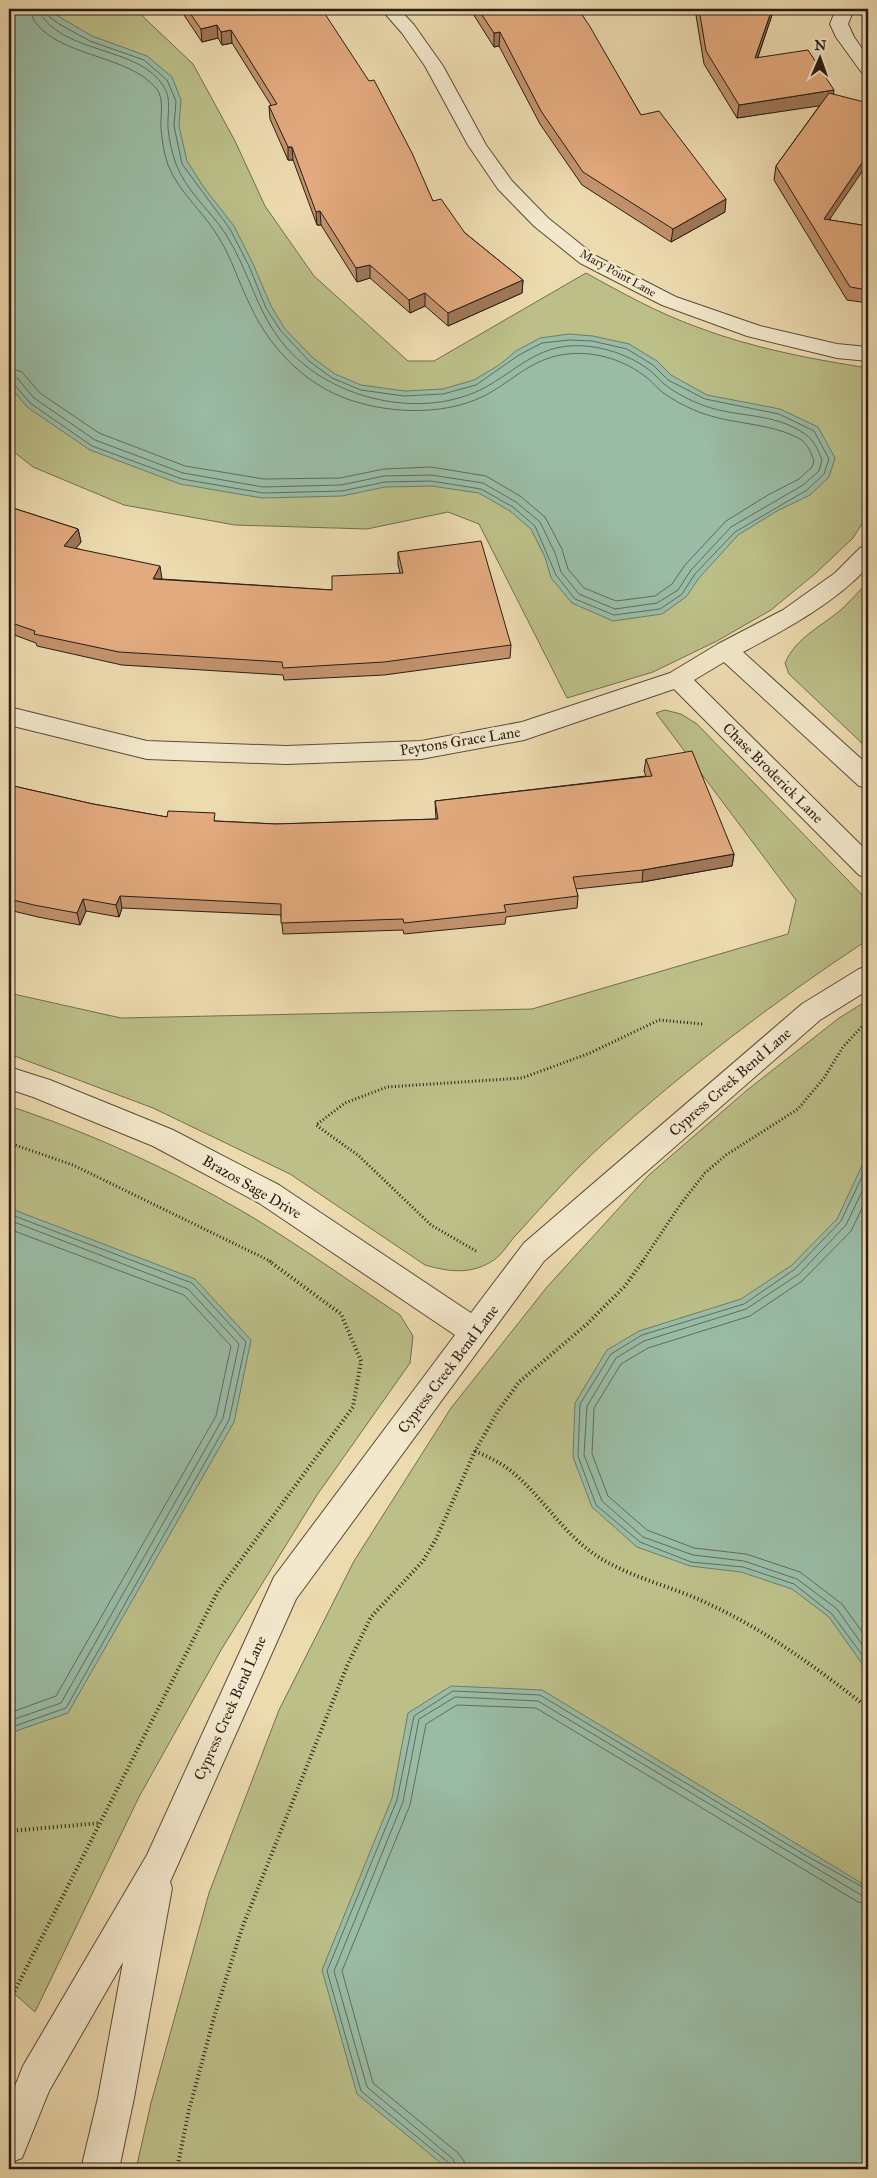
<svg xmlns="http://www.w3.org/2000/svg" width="877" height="2178" font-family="'IM FELL Great Primer',serif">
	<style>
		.green { fill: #bcbf88; stroke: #726e4e }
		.water { fill: #9abca6; stroke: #6c7c6c }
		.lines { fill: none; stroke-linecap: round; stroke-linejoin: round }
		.shore { stroke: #616c5d; stroke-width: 1 }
		.minor-casing { stroke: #594c3b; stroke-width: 2 }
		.tertiary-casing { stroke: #594c3b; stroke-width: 2 }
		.path-far1 { stroke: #281c14; stroke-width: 3; stroke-dasharray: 1 2.5; stroke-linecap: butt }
		.path { stroke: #281c14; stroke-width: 4; stroke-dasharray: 1 3; stroke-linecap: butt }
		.minor { fill: #f3e8cc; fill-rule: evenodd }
		.tertiary { fill: #f3e8cc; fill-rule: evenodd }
		.wall { fill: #c3936d; stroke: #281c14 }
		.shaded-wall { fill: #9f7859; stroke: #281c14 }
		.building { fill: #e3ab7f; stroke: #281c14 }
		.labels { text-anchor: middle; stroke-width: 5; stroke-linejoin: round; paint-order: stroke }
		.far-street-label { font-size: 12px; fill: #281c14; stroke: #f3e8cc }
		.street-label { font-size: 15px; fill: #281c14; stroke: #f3e8cc }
	</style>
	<rect width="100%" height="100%" fill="#eddbb0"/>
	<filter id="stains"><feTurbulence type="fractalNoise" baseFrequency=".004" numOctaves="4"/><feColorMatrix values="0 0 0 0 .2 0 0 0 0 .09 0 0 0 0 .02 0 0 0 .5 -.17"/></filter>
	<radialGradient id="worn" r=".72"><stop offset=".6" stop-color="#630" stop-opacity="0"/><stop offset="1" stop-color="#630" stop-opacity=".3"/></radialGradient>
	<path class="green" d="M9 9H135L193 64 235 141 265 206 314 276 408 361H434L586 273C622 293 658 313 697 327 752 348 811 359 868 368V514L853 538 816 573 771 610 717 641 653 672 567 698 479 524 448 512 367 529 235 525 124 505 33 467 9 448Z
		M868 582V749L789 674 785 663C797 636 823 626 844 607 852 599 860 590 868 582Z
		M665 710 681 714 697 724 868 901V937L866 941C772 1003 686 1069 603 1144 573 1171 546 1202 519 1232 510 1240 504 1253 494 1260 471 1275 450 1272 425 1265L290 1174 153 1108 9 1054V993L121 1018 532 1009 788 934 796 900 656 713Z
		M868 1000V2169H136L151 2103 209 1893 279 1710 354 1561 451 1408 547 1287 649 1175 746 1091 839 1018Z
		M9 1106C91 1133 172 1170 247 1214 299 1245 349 1281 400 1315L413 1336 410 1363 317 1495 221 1650 139 1797 35 2012 9 1989Z"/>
	<path class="water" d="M9 9H46L92 36 147 56 172 77 181 100 179 126 187 161 205 189 234 226 253 264 271 306 285 329 312 357 335 374 361 385 405 391 443 389 474 380 499 365 516 351 540 338 569 334 593 336 629 344 657 361 671 375 707 395 780 409 818 427 835 458 829 477 810 495 777 511 738 535 699 578 686 597 662 614 613 621 572 603 551 578 545 557 531 529 510 511 479 493 432 486 385 487 342 496 262 498 180 484 90 450 27 407 9 385Z
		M868 1153V1672L829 1617 792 1589 741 1572 690 1566 637 1547 592 1507 573 1457 575 1403 607 1350 639 1331 741 1299 792 1265 837 1219Z
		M9 1208 195 1279 251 1340 234 1422 68 1713 10 1733Z
		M451 1686 542 1690 868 1887V2169H448L357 2094 322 1970 392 1798 408 1713Z"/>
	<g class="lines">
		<path class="shore" d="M9 368 22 372 40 393 99 433 185 466 264 479 340 478 384 469 431 467 486 476 520 496 545 517 562 549 568 569 584 588 616 601 655 596 672 584 685 565 726 521 768 495 799 479 812 467 814 461C811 453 808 444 800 439 769 422 732 425 699 412 686 407 673 400 662 392 655 386 650 379 642 374 621 359 593 351 568 354 533 357 513 381 484 396 448 414 399 414 360 403 310 390 271 351 250 305 239 283 232 259 219 238 204 212 179 193 168 165 164 153 162 141 161 129 160 115 165 99 156 88 128 55 62 57 36 23 33 20 32 14 30 9
			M9 376 17 378 34 398 95 440 183 473 263 487 341 485 384 476 431 475 483 483 516 502 540 522 555 553 561 572 579 594 615 609 657 603 678 590 691 570 731 527 803 485 819 471 822 460C818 450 814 440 805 434 773 412 739 418 705 406 691 401 675 393 663 383 658 379 654 373 648 369 626 353 596 344 569 346 532 349 511 375 480 390 426 416 353 403 306 366 258 329 255 280 225 233 209 209 186 191 176 164 172 153 169 140 168 128 167 115 172 100 164 87 140 45 59 55 38 9
			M9 382 14 384 30 403 92 446 182 479 263 493 342 491 385 482 431 481 481 489 513 507 535 526 556 575 575 599 614 615 660 609 682 594 695 574 735 532 807 490 824 474 829 459 814 431 779 414 705 399 668 380 653 365 627 349 592 341 569 340 542 343 519 355 476 385 443 394 404 396 361 390 332 378 309 361 281 331 266 308 249 266 230 229 182 164 174 126 176 101 167 80 144 60 90 41 59 24 46 14 44 9
			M868 1164 841 1221 795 1269 744 1304 642 1335 611 1354 580 1404 578 1456 596 1505 640 1542 691 1562 743 1567 794 1584 832 1614 868 1663
			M868 1179 846 1225 799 1274 746 1309 644 1341 616 1358 587 1406 584 1455 602 1501 643 1537 693 1555 744 1561 797 1579 837 1609 868 1653
			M868 1196 851 1231 802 1281 750 1316 648 1348 621 1364 594 1408 592 1454 608 1496 647 1530 694 1548 746 1554 800 1572 842 1604 868 1640
			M9 1214 192 1283 246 1342 229 1420 66 1708 9 1728
			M9 1220 188 1289 239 1344 223 1418 61 1703 9 1721
			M9 1229 184 1295 231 1346 216 1416 56 1696 9 1713
			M451 2169 449 2163 361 2091 327 1971 397 1800 414 1716 453 1691 540 1695 805 1855 868 1890
			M457 2169 453 2159 367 2087 334 1971 403 1802 419 1719 455 1697 538 1701 861 1895 868 1897
			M465 2169 464 2161 458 2153 373 2083 342 1971 410 1805 426 1724 457 1705 536 1708 858 1902 868 1904"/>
		<defs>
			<path id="minor" d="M381 9H399L414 25 443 66 486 145 512 181 548 218 594 255 676 297 760 326 837 344 868 347V361L837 358 747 336 662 305 580 263 534 226 498 189 468 145 425 66 402 33Z
				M836 9H854L848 24 854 37 868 57V74L862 73 836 37 830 24Z
				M868 545V567C833 604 788 628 743 652L868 765V788L859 786 724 662 694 680 868 852V878L859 875 674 689 524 740 421 759 286 764 147 759 9 725V707L147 741 286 746 421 741 522 722 670 673 718 644 783 610 835 573 860 548Z"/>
			<path id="tertiary" d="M868 966V990L820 1020 544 1261 296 1599 170 1882 172 1888 134 2098 119 2169H81L98 2098 123 1962 49 2091 22 2158 9 2163V2101L23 2066 147 1855 274 1577 455 1335 259 1203 153 1146 33 1097 9 1089V1067L50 1080 173 1130 279 1185 471 1313 524 1243 802 1004 859 969Z"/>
		</defs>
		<use href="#minor" class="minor-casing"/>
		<use href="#tertiary" class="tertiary-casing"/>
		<path class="path-far1" d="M9 1143 73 1165 272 1262
			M476 1251 431 1225 359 1156 316 1125 345 1103 387 1087 522 1078 590 1053 659 1020 702 1024
			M642 1262 680 1205 705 1173 726 1155 798 1109 824 1078 843 1047 868 1020"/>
		<path class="path" d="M475 1451C488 1457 500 1462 511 1471 542 1496 562 1532 594 1554 629 1578 672 1586 709 1604 767 1631 818 1669 868 1708
			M9 1831 100 1823
			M9 2002 218 1591 353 1407 361 1361 341 1314 269 1261
			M177 2169 189 2110 215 2014 242 1928 347 1666 371 1617 423 1561 436 1539 475 1451 498 1411 519 1382 587 1324 624 1287 643 1261"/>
		<use href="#minor" class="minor"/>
		<use href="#tertiary" class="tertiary"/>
	</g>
	<path class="wall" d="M180 9H320L433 201 465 233 523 280 522 293 448 326 425 306 410 313 370 278 357 282 321 225H317L293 160H288L270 119 269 106 271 105 232 43 222 45 218 38 202 42Z
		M470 9H578L641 115 725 212 671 242 582 185 540 124 499 46 494 47Z
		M695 9H774L758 57 834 94 830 220 868 226V303L847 300 774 180 776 166 820 105 737 118 704 64Z
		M9 505 13 508 78 529 81 542 76 548 162 579 332 590 400 573 398 565V552L511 645 510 658 384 675 284 680 283 675 122 665 37 646 36 643 9 633Z
		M646 759 734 854 732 866 642 882 576 889 578 896 577 908 506 917 505 924 404 934 403 930 283 934 281 915 122 908 119 917 86 911 80 925 38 917 9 910V785L93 804 167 817 216 821 276 824 436 819 435 801 646 776 644 771Z"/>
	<path class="shaded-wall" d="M772 9H774L753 71 755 58Z
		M217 25 218 38 202 42 201 29Z
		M231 30 232 43 222 45 221 32Z
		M500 32 499 46 494 47V33Z
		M834 90 832 104 737 118 739 105Z
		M288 147H292L293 160H288Z
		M868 154V163L821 232 824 219Z
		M726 199 725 212 671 242 673 229Z
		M320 211 321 225H317L316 212Z
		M370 265V278L357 282 356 268Z
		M523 280 522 293 448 326V313Z
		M425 293V306L410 313 409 300Z
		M78 529 81 542 67 559 64 546Z
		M160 566 162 579H153Z
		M734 854 732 866 642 882 643 870Z
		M120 896 122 908 119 917 116 905Z
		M83 899 86 911 80 925 77 913Z"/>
	<path class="building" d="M187 9H320L323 11 369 81 374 80 412 153 433 201 441 199 465 233 523 280 448 313 425 293 409 300 370 265 356 268 320 211 316 212 292 147H288L269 106 277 104 231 30 221 32 217 25 201 29Z
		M478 9H578L589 25 641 115 659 111 726 199 673 229 583 172 541 111 500 32 494 33Z
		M699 9H772L755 58 808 50 834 90 739 105 706 51Z
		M829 93 868 103V154L824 219 868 226V290L850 287 776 166Z
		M9 505 13 508 78 529 64 546 160 566 153 579 332 590V576L403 573 398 552 481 541 511 645 384 662 283 668 282 662 119 652 34 634 35 631 9 622Z
		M692 751 734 854 643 870 573 877 578 896 504 905 506 912 404 923 403 919 281 923V904L120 896 116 905 83 899 77 913 34 905 9 899V785L93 804 167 817 168 811 215 813 214 821 276 824 438 819 435 801 652 776 646 759Z"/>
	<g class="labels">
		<g class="far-street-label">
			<text transform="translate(618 273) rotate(29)" y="4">Mary Point Lane</text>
		</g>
		<g class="street-label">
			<text transform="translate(460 741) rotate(-9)" y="5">Peytons Grace Lane</text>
			<text transform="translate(773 773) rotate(45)" y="5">Chase Broderick Lane</text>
			<text transform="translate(730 1082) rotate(-41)" y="5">Cypress Creek Bend Lane</text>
			<text transform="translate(252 1187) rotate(30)" y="5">Brazos Sage Drive</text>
			<text transform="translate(448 1369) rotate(-53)" y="5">Cypress Creek Bend Lane</text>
			<text transform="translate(230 1708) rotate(-66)" y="5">Cypress Creek Bend Lane</text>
		</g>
	</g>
	<rect width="877" height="2178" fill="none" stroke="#eddbb0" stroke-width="30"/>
	<rect x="10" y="10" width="857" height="2158" fill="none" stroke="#281c14" stroke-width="2.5"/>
	<rect x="15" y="15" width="847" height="2148" fill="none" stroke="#281c14"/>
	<g transform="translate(820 58) rotate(2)" stroke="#f3e8cc" stroke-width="4" paint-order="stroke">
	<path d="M0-4L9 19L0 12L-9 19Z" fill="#281c14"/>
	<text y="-8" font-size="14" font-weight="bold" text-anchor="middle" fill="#281c14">N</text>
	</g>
	<rect width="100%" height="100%" filter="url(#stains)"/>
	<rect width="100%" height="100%" fill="url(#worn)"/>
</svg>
